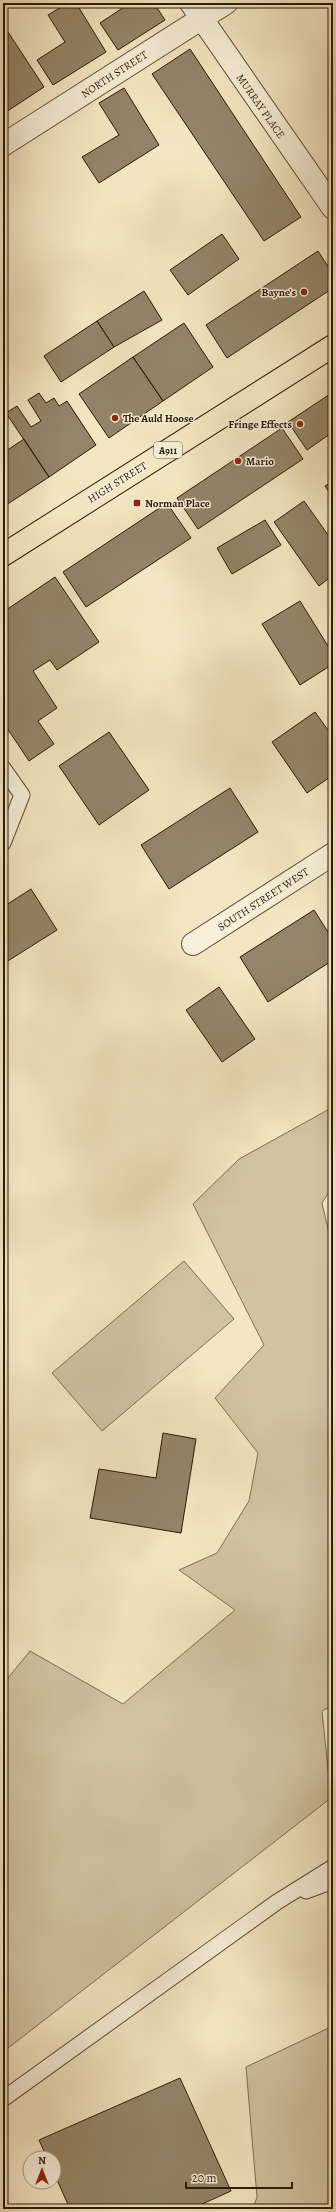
<svg xmlns="http://www.w3.org/2000/svg" width="336" height="2212" font-family="Alegreya,serif">
	<style>
		.green { fill: #d1c4a3; stroke: #7e6f54 }
		.building { fill: #938568; stroke: #2b1a06 }
		.lines { fill: none; stroke-linecap: round; stroke-linejoin: round }
		.lane-casing { stroke: #5d4d35; stroke-width: 17 }
		.street-casing { stroke: #5d4d35; stroke-width: 24 }
		.primary-casing { stroke: #2b1a06; stroke-width: 24 }
		.lane { stroke: #f7efd8; stroke-width: 15 }
		.street { stroke: #f7efd8; stroke-width: 22 }
		.primary { stroke: #f3e7c3; stroke-width: 22 }
		.poi-dot { fill: #8f2418; stroke: #f7efd8; stroke-width: 1.5 }
		.labels { text-anchor: middle; stroke-width: 3; stroke-linejoin: round; paint-order: stroke }
		.shield { fill: #f7efd8; stroke: #685a45; stroke-width: 1 }
		.shield-label { font-size: 10px; font-weight: bold; fill: #2b1a06 }
		.street-label { font-size: 11px; fill: #2b1a06; stroke: #f7efd8 }
		.poi-label { font-size: 11px; font-weight: bold; fill: #2b1a06; stroke: #f7efd8; text-anchor: start }
	</style>
	<rect width="100%" height="100%" fill="#f3e7c3"/>
	<filter id="stains"><feTurbulence type="fractalNoise" baseFrequency=".005" numOctaves="4"/><feColorMatrix values="0 0 0 0 .2 0 0 0 0 .09 0 0 0 0 .02 0 0 0 .5 -.17"/></filter>
	<radialGradient id="worn" r=".72"><stop offset=".6" stop-color="#630" stop-opacity="0"/><stop offset="1" stop-color="#630" stop-opacity=".3"/></radialGradient>
	<path class="green" d="M333 1107V1186L322 1203 333 1250V1705L322 1711 331 1798 3 2052V1684L30 1651 123 1704 235 1610 179 1570 217 1553 249 1501 258 1453 215 1398 264 1345 193 1204 239 1159Z
		M184 1261 234 1319 102 1431 52 1373Z
		M333 2026V2209H253L257 2197 246 2067Z"/>
	<path class="building" d="M68 3H76L106 52 53 85 37 60 65 42 48 15Z
		M130 3H154L165 20 118 50 100 23Z
		M8 32 44 87 3 114V36Z
		M190 49 301 217 264 241 152 74Z
		M124 88 159 145 99 183 82 157 119 135 99 103Z
		M222 234 239 259 188 295 170 270Z
		M318 251 333 274V288L227 358 206 325Z
		M144 291 162 320 114 347 97 321Z
		M97 321 114 347 61 382 44 356Z
		M184 323 213 367 163 401 133 357Z
		M133 357 163 401 109 438 79 394Z
		M333 392V432L307 450 288 422Z
		M39 393 46 403 54 398 59 406 67 401 96 445 49 477 6 413 17 406 31 427 41 421 28 400Z
		M282 428 303 459 198 529 177 498Z
		M24 439 49 477 3 507V453Z
		M333 481V498L325 486Z
		M304 501 333 542V575L319 586 274 522Z
		M167 503 191 538 86 607 63 572Z
		M265 520 281 545 232 574 217 548Z
		M55 577 99 642 57 670 50 660 33 671 57 708 38 721 54 744 29 761 3 722V612Z
		M300 601 333 654V664L300 685 262 624Z
		M315 712 333 737V775L307 793 272 742Z
		M109 732 149 790 99 825 59 766Z
		M230 788 258 832 169 889 141 845Z
		M31 889 57 930 3 964V907Z
		M314 910 333 940V960L268 1002 240 957Z
		M219 987 255 1039 222 1062 186 1010Z
		M163 1433 196 1439 181 1533 90 1518 99 1469 156 1478Z
		M180 2078 231 2191 191 2209H70L54 2173V2158H47L39 2140Z"/>
	<g class="lines">
		<defs>
			<path id="lane" d="M3 768 22 795 3 843
				M306 1891 333 1881
				M3 2099 277 1902 333 1867"/>
			<path id="street" d="M191 3 333 208
				M3 145 226 3
				M193 944 333 854"/>
			<path id="primary" d="M3 555 333 346"/>
		</defs>
		<use href="#lane" class="lane-casing"/>
		<use href="#street" class="street-casing"/>
		<use href="#primary" class="primary-casing"/>
		<use href="#lane" class="lane"/>
		<use href="#street" class="street"/>
		<use href="#primary" class="primary"/>
	</g>
	<g class="poi-dot">
		<circle cx="304" cy="292" r="4"/>
		<circle cx="115" cy="418" r="4"/>
		<circle cx="300" cy="424" r="4"/>
		<circle cx="238" cy="461" r="4"/>
		<rect x="133" y="499" width="8" height="8" rx="2"/>
	</g>
	<g class="labels">
		<rect class="shield" x="154" y="442" width="28" height="16" rx="3"/>
		<g class="shield-label">
			<text x="168" y="454">A911</text>
		</g>
		<g class="street-label">
			<text transform="translate(114 74) rotate(-33)" y="4">NORTH STREET</text>
			<text transform="translate(261 106) rotate(55)" y="4">MURRAY PLACE</text>
			<text transform="translate(117 482) rotate(-32)" y="4">HIGH STREET</text>
			<text transform="translate(263 899) rotate(-33)" y="4">SOUTH STREET WEST</text>
		</g>
		<g class="poi-label">
			<text x="296" y="296" text-anchor="end">Bayne's</text>
			<text x="123" y="422">The Auld Hoose</text>
			<text x="292" y="428" text-anchor="end">Fringe Effects</text>
			<text x="246" y="465">Mario</text>
			<text x="145" y="507">Norman Place</text>
		</g>
	</g>
	<rect width="336" height="2212" fill="none" stroke="#f3e7c3" stroke-width="16"/>
	<rect x="4" y="4" width="328" height="2204" fill="none" stroke="#2b1a06" stroke-width="2"/>
	<rect x="8" y="8" width="320" height="2196" fill="none" stroke="#2b1a06"/>
	<g transform="translate(42 2170)"><circle r="19" fill="#f7efd8" stroke="#a59a84"/>
	<path d="M0-3L7 15L0 10L-7 15Z" fill="#8f2418"/>
	<text y="-6" font-size="11" font-weight="bold" text-anchor="middle" fill="#2b1a06">N</text>
	</g>
	<path d="M186 2182v6h106v-6" fill="none" stroke="#2b1a06" stroke-width="2"/>
	<text x="192" y="2182" font-size="12" fill="#2b1a06" stroke="#f7efd8" stroke-width="3" paint-order="stroke">20 m</text>
	<rect width="100%" height="100%" filter="url(#stains)"/>
	<rect width="100%" height="100%" fill="url(#worn)"/>
</svg>
